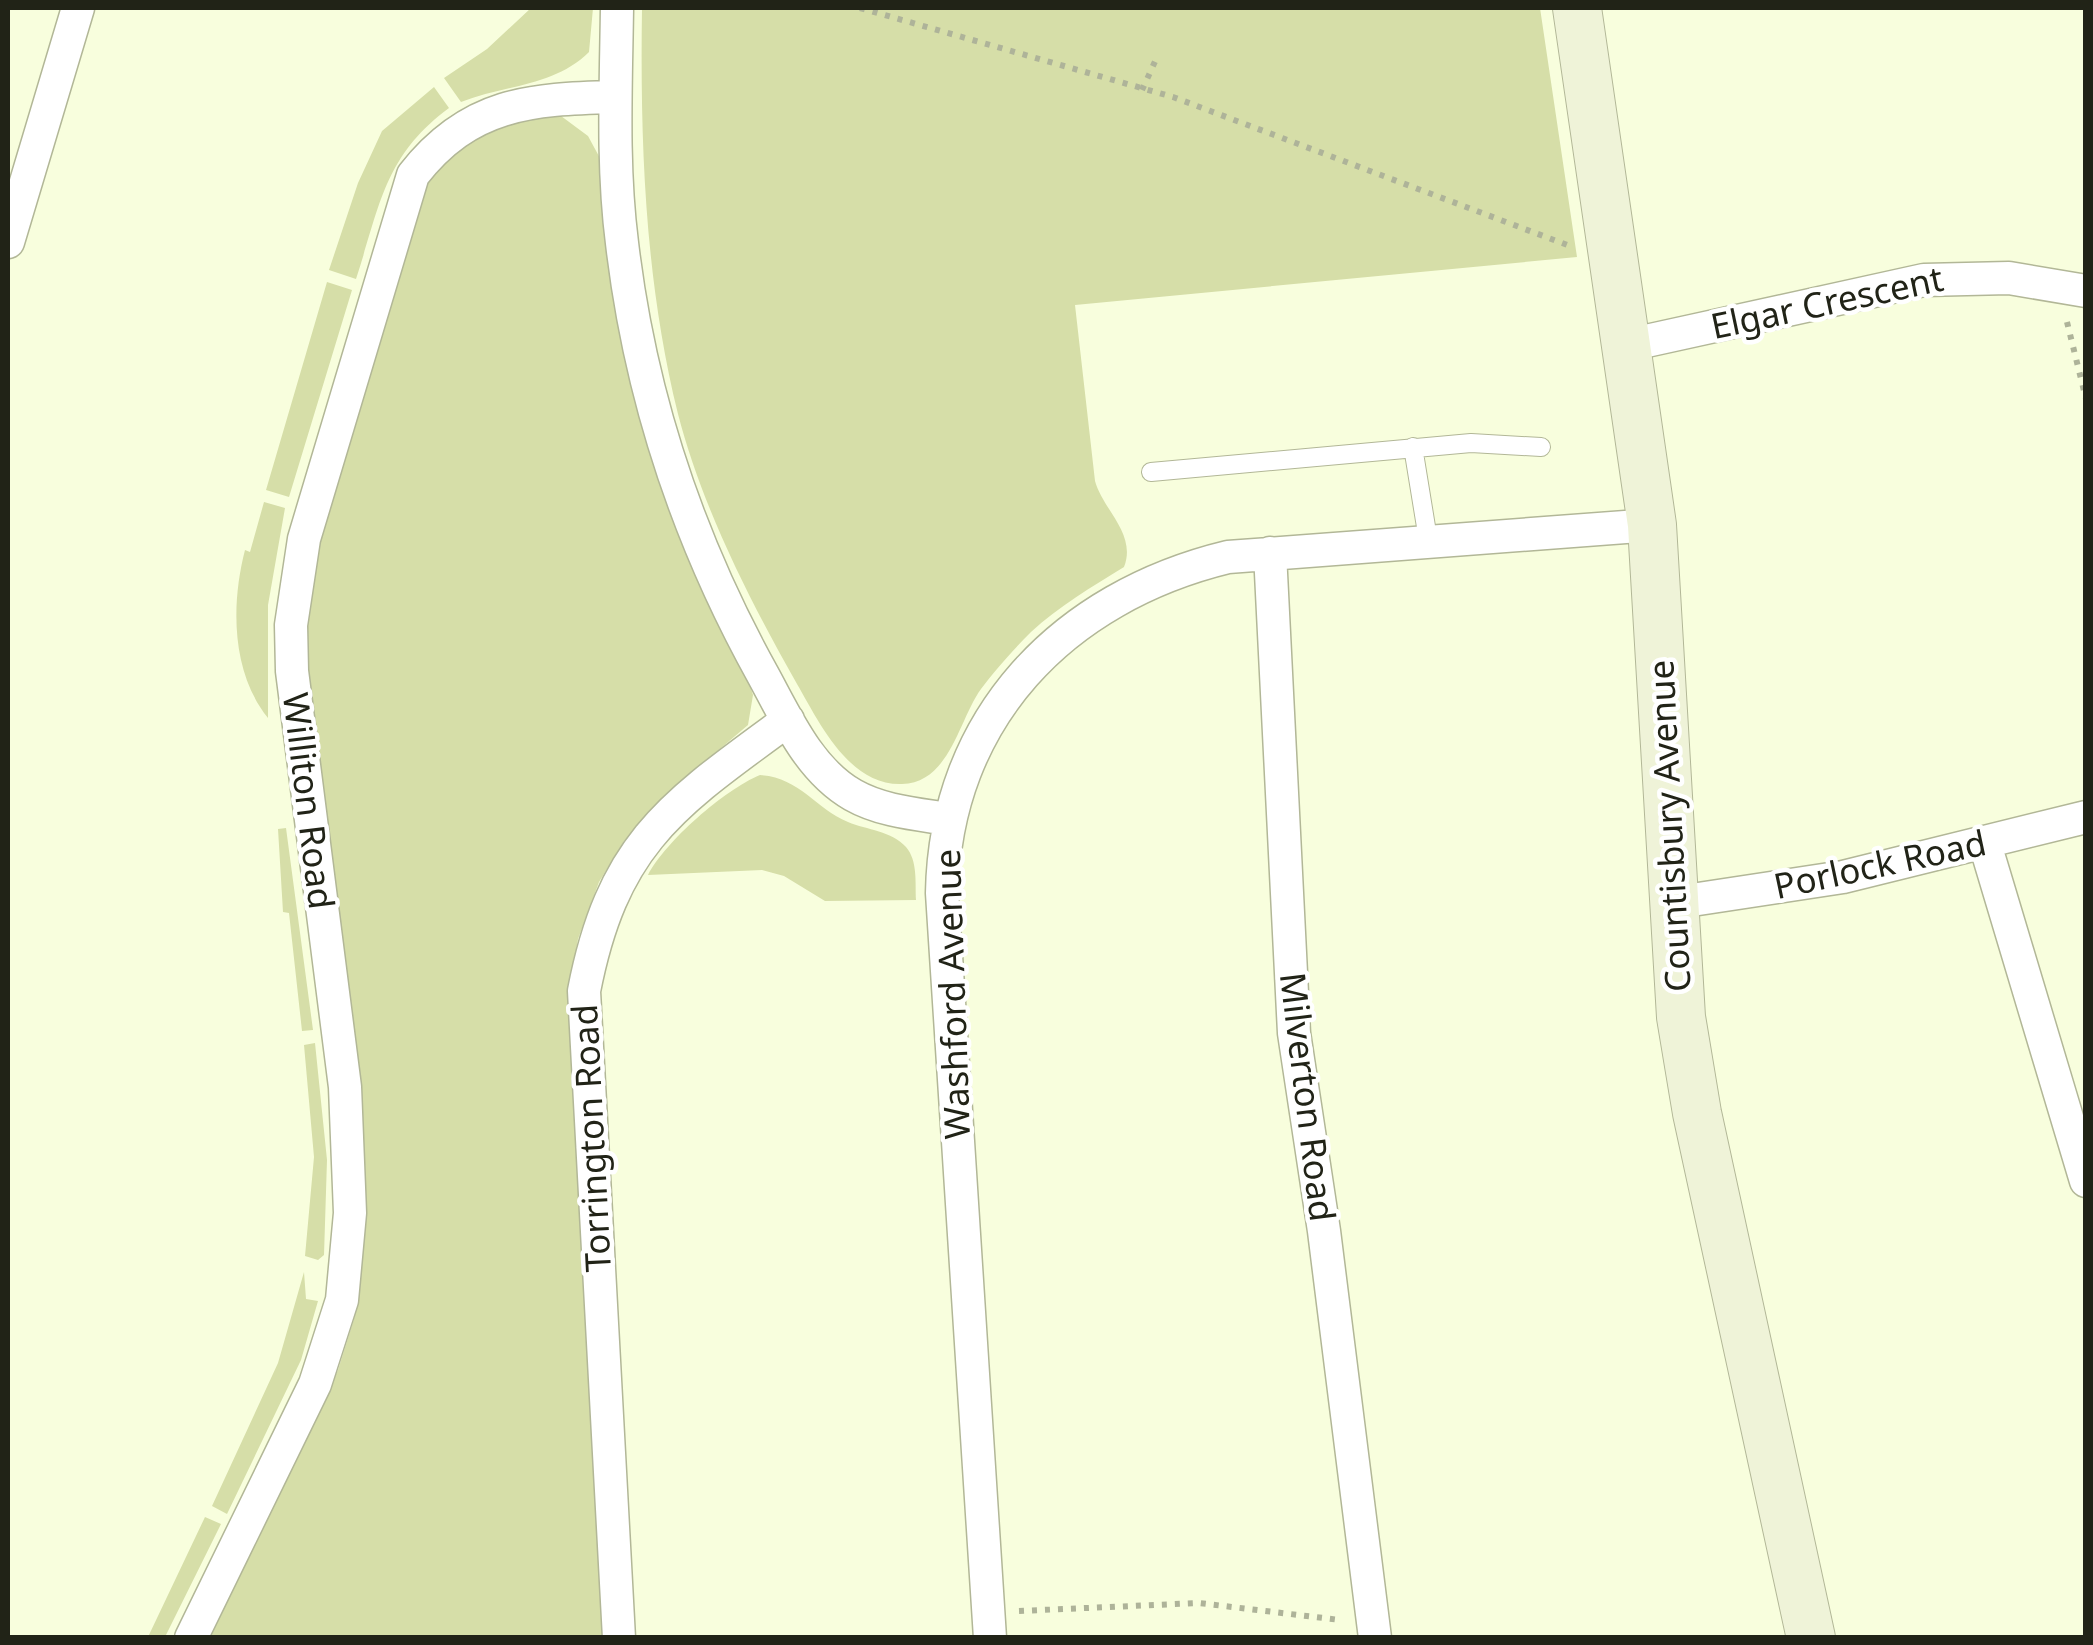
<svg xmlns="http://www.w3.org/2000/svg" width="2093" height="1645" font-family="'Noto Sans',sans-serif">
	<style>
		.green { fill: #d6dea8 }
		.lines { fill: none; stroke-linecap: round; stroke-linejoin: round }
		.lane-casing { stroke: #b2b797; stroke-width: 20 }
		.street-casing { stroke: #b2b797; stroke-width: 35 }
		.secondary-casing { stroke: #b2b797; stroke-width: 50 }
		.path { stroke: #aeb399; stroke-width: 6; stroke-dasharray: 5 8; stroke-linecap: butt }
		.lane { stroke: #fff; stroke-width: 18 }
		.street { stroke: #fff; stroke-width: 32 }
		.secondary { stroke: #eff3d8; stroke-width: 48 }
		.labels { text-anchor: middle; stroke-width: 9; stroke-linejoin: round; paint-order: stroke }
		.street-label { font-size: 35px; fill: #212317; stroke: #fff }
	</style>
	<rect width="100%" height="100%" fill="#f8fedd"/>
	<path class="green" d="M531 8H593L589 52C555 86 505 85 461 102L444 78 487 49Z
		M642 8H1540L1577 257 1075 305 1095 481C1103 510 1137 534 1124 567 1093 586 1058 607 1031 632 1014 649 995 670 981 689 959 719 950 783 902 784 849 786 819 722 797 684 750 601 702 507 678 414 645 281 640 144 642 8Z
		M434 87 449 108C384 156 380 206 356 279L329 270 358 183 382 131Z
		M561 116 588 136 601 160C615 273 626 383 664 491 689 561 733 624 753 695L748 725 680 783 624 841 599 882 578 939 568 997 607 1637 207 1638 338 1370 354 1319 362 1254 308 700 306 586 425 186C456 136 504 117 561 116Z
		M327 282 352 290 289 497 266 490Z
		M264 502 285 508 268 605V718C231 672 231 604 245 550L250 552Z
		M760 775C799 777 815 808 848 822 867 830 892 831 906 847 918 861 915 883 916 900L825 901 784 876 762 870 648 875C666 841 724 790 760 775Z
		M286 828 313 1030 302 1031 289 913 283 912 278 829Z
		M315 1043 327 1160 324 1255 318 1260 305 1256 314 1157 304 1045Z
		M304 1272 306 1299 318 1301 301 1360 227 1514 212 1506 278 1363Z
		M205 1517 221 1524 165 1637H148Z"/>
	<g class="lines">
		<defs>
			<path id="lane" d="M1413 447 1428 539
				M1151 472 1471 443 1541 447"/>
			<path id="street" d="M617 8C616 86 612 165 622 243 640 396 688 540 763 675 786 717 809 770 853 795 881 811 916 814 948 819
				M8 242 78 8
				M1628 345 1924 280 2009 278 2086 291
				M1270 553 1294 1033 1324 1231 1375 1638
				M1985 844 2086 1181
				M1672 903 1843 877 2086 817
				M191 1638 315 1384 342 1300 350 1213 345 1087 292 671 291 625 304 539 413 175C469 103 530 99 615 97
				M619 1638 584 991C613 842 672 805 788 720
				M990 1638 942 893C945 718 1063 597 1228 557L1652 525"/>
			<path id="secondary" d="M1577 8 1652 525 1681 1017 1697 1113 1811 1638"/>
		</defs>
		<use href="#lane" class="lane-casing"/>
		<use href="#street" class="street-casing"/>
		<use href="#secondary" class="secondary-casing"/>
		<path class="path" d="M860 8 1173 97 1570 246
			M1142 90 1158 55
			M2067 322 2086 399
			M1019 1611 1199 1603 1340 1620"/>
		<use href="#lane" class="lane"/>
		<use href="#street" class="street"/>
		<use href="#secondary" class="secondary"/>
	</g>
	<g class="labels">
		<g class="street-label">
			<text transform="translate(1827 303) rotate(-12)" y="12">Elgar Crescent</text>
			<text transform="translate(308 801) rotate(83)" y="12">Williton Road</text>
			<text transform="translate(1670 826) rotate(-93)" y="12">Countisbury Avenue</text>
			<text transform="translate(1880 865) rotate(-12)" y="12">Porlock Road</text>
			<text transform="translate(953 994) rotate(-92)" y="12">Washford Avenue</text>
			<text transform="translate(1307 1097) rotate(83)" y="12">Milverton Road</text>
			<text transform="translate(592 1138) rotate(-93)" y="12">Torrington Road</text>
		</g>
	</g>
	<rect width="2093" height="1645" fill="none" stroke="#212317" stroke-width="20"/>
</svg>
